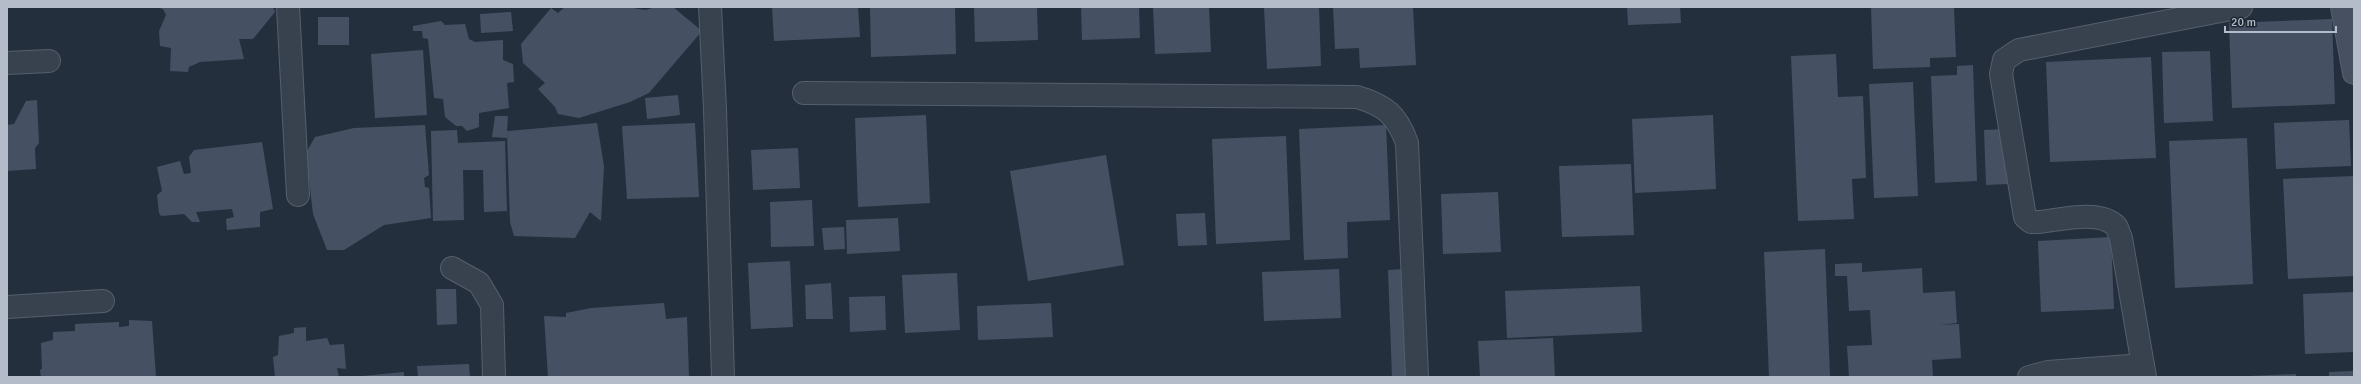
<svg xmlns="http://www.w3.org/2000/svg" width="2361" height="384" font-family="Signika,sans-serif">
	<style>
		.building { fill: #455162 }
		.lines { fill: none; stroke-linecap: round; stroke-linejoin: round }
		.minor-casing { stroke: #565f6c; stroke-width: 24 }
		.secondary-casing { stroke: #565f6c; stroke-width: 24 }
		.minor { stroke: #38414e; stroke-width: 22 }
		.secondary { stroke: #465061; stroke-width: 22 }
	</style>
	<rect width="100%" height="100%" fill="#242f3e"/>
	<path class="building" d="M155 7H273L275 12 253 39H239L244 59 200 62 189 67 188 72 170 71 171 48 160 46 159 31 166 15 163 9Z
		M565 7H628L645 10 656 7H673L702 31 649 93 630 102 579 118 558 114 555 107 538 89 545 83 523 63 521 44 551 8 558 13Z
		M772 7H858L860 37 774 41Z
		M870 7H955L956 54 871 57Z
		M974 7H1037L1038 40 975 42Z
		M1081 7H1139L1140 38 1082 40Z
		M1153 7H1209L1211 52 1155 54Z
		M1264 7H1319L1321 66 1267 69Z
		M1333 7H1413L1416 65 1360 68 1359 48 1335 49Z
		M1627 7H1680L1681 23 1628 25Z
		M1871 7H1954L1956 57 1930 58V67L1873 69Z
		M511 12 513 31 481 33 480 14Z
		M318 17H349V45H318Z
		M2332 19 2335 104 2232 108 2229 23Z
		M441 21 445 25 465 24 469 39 475 42 503 40V60L513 64 514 82 507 83 509 108 479 113V127L467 131 462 126H456L445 117 443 99 434 98 428 39 423 38 422 31H413V26Z
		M423 50 427 115 375 118 371 54Z
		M2210 51 2213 121 2164 123 2162 52Z
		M1836 54 1838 97 1863 96 1866 178 1852 179 1854 219 1798 221 1791 56Z
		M2151 57 2156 158 2050 162 2046 62Z
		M1973 65 1977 181 1935 183 1931 76 1957 75V66Z
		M1913 82 1918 196 1874 198 1869 84Z
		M678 95 680 115 647 119 645 98Z
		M37 100 39 143 35 148 36 169 7 171V125L14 124 26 101Z
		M926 115 930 203 858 207 855 118Z
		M1713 115 1716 189 1635 193 1632 119Z
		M495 116H508L507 131 597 123 604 166 601 221 590 212 575 238 514 236 510 222 507 132V138L492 137Z
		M2349 120 2351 166 2276 169 2274 123Z
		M695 123 699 197 627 199 622 126Z
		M425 125 429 175 424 178 425 187 429 188 431 218 384 225 344 250H327L313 214 306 153 315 137 354 128Z
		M1386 125 1390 220 1347 222 1348 258 1304 260 1299 129Z
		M2005 129 2008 184 1986 185 1984 130Z
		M457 130 458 143 505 141 507 211 484 212 483 170H463L464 220 433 221 431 131Z
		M1286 136 1290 240 1216 244 1212 139Z
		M2247 138 2253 284 2175 288 2169 141Z
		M262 142 273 209 260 212V227L227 230 226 219 234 217 232 209 196 212 200 222H192L184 214 161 216 159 213 157 195 162 191 157 167 180 161 184 174 191 173 189 157 194 150Z
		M798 148 800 188 753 190 751 150Z
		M1106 155 1124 265 1028 281 1010 171Z
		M1631 164 1634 235 1562 237 1559 166Z
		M2354 176V276L2288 279 2283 179Z
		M1498 192 1501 252 1443 254 1441 194Z
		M812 200 814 246 771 247 770 202Z
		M1205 213 1207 245 1178 246 1176 214Z
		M898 218 900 251 847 254 846 220Z
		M844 227 845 249 824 250 822 228Z
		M2111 237 2114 309 2041 312 2038 241Z
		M1825 249 1830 376 1769 377 1764 252Z
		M790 261 793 327 751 329 748 263Z
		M1862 263V272L1922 268 1923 293 1955 291 1957 323 1939 325 1959 324 1961 358 1932 360 1933 377H1849L1847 346 1872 345 1870 310 1849 311 1847 276H1835V264Z
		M1421 268 1425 377H1392L1388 270Z
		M1339 269 1341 318 1264 321 1262 272Z
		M957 273 960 330 905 333 902 275Z
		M831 283 833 319H806L805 285Z
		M1640 286 1642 332 1507 338 1505 291Z
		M436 289H456L457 324 437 325Z
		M2354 292V352L2305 354 2303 294Z
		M885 296 886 330 850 332 849 297Z
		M664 303 666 319 687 317 689 377H548L544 316 566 317V313L591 308Z
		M1051 303 1053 337 978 340 977 306Z
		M129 320 152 321 156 377H41L40 370 42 369 41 343 53 340V332L75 331V324L119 322V327L129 326Z
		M306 327V341L327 338 330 345 344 344 346 369 337 368 339 377H275L273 357 278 355 279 336 294 333V328Z
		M1553 338 1555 377H1480L1478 341Z
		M469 364 470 377H418L417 366Z
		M2354 371V377H2329V372Z
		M404 372V377H362V376Z
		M2296 374V377H2249V376Z"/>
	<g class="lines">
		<defs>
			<path id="minor" d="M288 7 298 195
				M710 7 715 109 723 377
				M7 63 49 61
				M804 93 1357 97C1385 105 1397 115 1407 143L1417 377
				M452 268 479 283 492 305 494 377
				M7 307 103 301
				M2029 377 2048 372 2143 365
				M2145 377 2121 238C2119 234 2118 229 2116 226 2099 209 2060 220 2039 222H2031L2025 217 2001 74 2004 60 2019 50 2241 7"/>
			<path id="secondary" d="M2342 7 2354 73"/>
		</defs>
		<use href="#minor" class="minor-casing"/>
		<use href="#secondary" class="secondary-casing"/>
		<use href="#minor" class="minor"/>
		<use href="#secondary" class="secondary"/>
	</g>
	<rect width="2361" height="384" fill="none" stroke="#b4bcc9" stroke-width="16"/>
	<path d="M2225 26v6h111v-6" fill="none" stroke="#b4bcc9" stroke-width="2"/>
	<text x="2231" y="26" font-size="12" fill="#b4bcc9" stroke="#1d2633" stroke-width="3" paint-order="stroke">20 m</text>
</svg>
